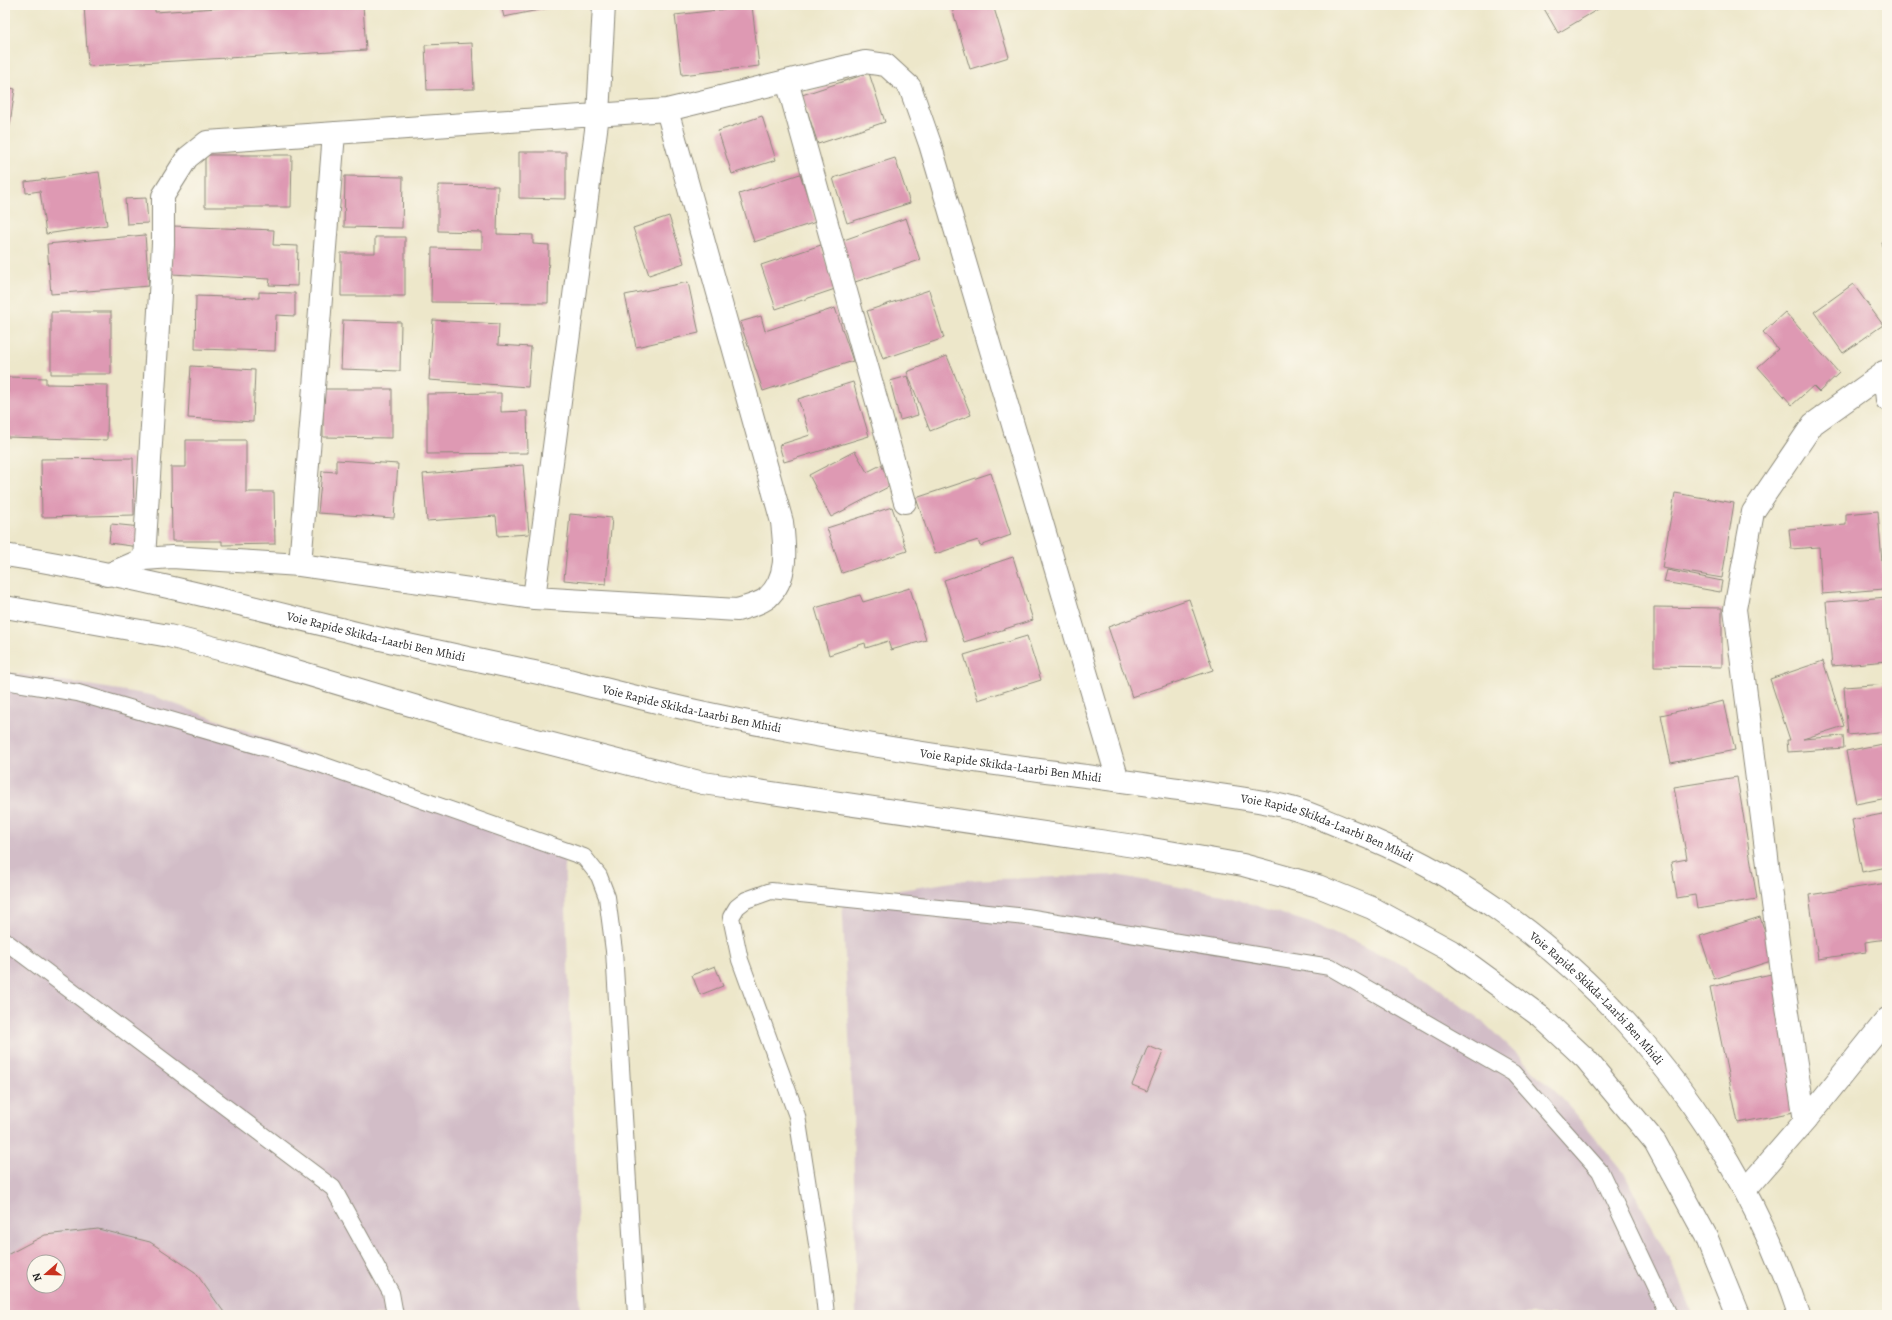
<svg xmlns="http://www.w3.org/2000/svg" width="1892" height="1320" font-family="Alegreya,serif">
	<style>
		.industrial { fill: #d2bdc7; fill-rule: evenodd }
		.building { fill: #de99b3; fill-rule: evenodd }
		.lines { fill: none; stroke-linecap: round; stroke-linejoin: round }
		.lane-casing { stroke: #8c897a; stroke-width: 18 }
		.street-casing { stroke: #8c897a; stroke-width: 24 }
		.highway-casing { stroke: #8c897a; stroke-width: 24 }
		.lane { stroke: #fff; stroke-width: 16 }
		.street { stroke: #fff; stroke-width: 22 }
		.highway { stroke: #fff; stroke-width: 22 }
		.labels { text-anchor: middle; stroke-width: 3; stroke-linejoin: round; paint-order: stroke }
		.street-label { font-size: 12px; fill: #2b2b2b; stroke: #fbf7ec }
	</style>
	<rect width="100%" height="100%" fill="#fbf7ec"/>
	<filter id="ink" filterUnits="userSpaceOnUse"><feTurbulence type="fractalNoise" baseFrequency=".025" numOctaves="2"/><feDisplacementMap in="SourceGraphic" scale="8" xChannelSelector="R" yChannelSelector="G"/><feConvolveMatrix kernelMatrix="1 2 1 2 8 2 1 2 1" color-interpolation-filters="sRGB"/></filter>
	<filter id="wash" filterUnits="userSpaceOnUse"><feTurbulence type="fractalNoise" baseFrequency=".012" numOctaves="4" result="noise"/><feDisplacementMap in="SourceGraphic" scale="16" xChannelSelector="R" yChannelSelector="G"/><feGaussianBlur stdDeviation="0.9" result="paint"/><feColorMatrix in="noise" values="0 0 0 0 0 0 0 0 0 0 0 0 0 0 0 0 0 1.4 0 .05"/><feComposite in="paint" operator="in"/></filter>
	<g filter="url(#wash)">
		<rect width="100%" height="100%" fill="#ede7ca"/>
		<path class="industrial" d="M5 672 151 695 276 742 564 855 581 1315H5ZM34 1262H58V1286H34Z
			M1116 875 1223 895 1310 923 1408 966 1483 1022 1560 1096 1625 1174 1677 1274 1694 1315H856L853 1113 842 899 965 880Z"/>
		<g id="blocks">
			<path class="building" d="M84 5H155V12L263 5H363L366 50 88 66Z
				M501 5H558V6L504 17Z
				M951 5H993L1009 57 970 69Z
				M1542 5H1605L1558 33Z
				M752 6 759 66 682 75 675 15Z
				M472 43 474 89 427 90 425 45Z
				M869 73 885 122 818 144 802 95Z
				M5 87 15 89 7 144H5Z
				M762 116 776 160 732 174 718 131Z
				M519 152H566V199L519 198Z
				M205 155H292L291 207H205Z
				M895 158 910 203 847 223 833 178Z
				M99 172 107 225 46 234 40 191 26 193 25 182Z
				M800 174 816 222 754 242 739 194Z
				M345 176 403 177 402 228 344 227Z
				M438 185 498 186 497 234 533 235V244L549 245 548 303 431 302 432 248 482 249V232L438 231Z
				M146 198 148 223 127 224 125 199Z
				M669 216 684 263 649 275 633 228Z
				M906 218 920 260 855 282 841 241Z
				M173 226 274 230 273 245 298 246 297 286 269 285 270 279 171 274Z
				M145 235 149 286 51 294 47 244Z
				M375 237H405V296H341V253H375Z
				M1887 241V257L1882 243Z
				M821 245 835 289 776 309 761 265Z
				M688 282 699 333 636 347 625 295Z
				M1853 284 1883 325 1843 353 1814 312Z
				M929 290 944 338 883 359 867 311Z
				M259 292 295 293V316L276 315 275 351 195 349 196 296 259 298Z
				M835 308 853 361 763 391 740 322 761 316 765 331Z
				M51 312H111V374H51Z
				M1785 312 1839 373 1819 392 1813 386 1792 405 1758 367 1778 349 1763 332Z
				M343 320 401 322 400 371 341 369Z
				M433 320 499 324 498 345 531 347 528 387 429 380Z
				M947 356 971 415 930 431 907 372Z
				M191 366 255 370 253 422 188 418Z
				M908 376 918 415 900 420 890 381Z
				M8 377 46 378V384L108 385 107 440 7 437Z
				M853 382 869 436 784 462 779 445 810 435 798 399Z
				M323 389H392V438L323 437Z
				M501 393V412L527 411 528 453 427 454V394Z
				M186 440H246V492H274L275 544 222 545V541H172L171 467H186Z
				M855 451 867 472 881 465 892 485 831 517 809 475Z
				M133 458 134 515 42 517 41 459Z
				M336 460 398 464 394 518 318 513 322 471 336 472Z
				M523 465 529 534 498 536 496 516 427 521 423 474Z
				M991 473 1011 535 980 546 978 540 935 554 916 498Z
				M1675 493 1734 503 1722 578 1662 568Z
				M892 507 907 551 842 573 827 528Z
				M1878 511 1884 589 1822 594 1819 547 1791 549 1789 529 1846 525V514Z
				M570 514 612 518 606 584 564 580Z
				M111 524 141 527 139 547 109 543Z
				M1013 557 1033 620 964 642 944 580Z
				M1667 570 1722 581 1720 592 1664 582Z
				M910 588 926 640 891 650 888 641 866 648 865 643 829 655 815 608 860 595 863 602Z
				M1887 597V661L1832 666 1826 602Z
				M1189 599 1213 670 1132 697 1108 627Z
				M1654 607 1722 608V667L1654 666Z
				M1027 636 1041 680 978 700 964 655Z
				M1823 661 1844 726 1803 739 1843 736 1844 748 1788 752 1787 740H1790L1770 679Z
				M1887 684V731L1848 735 1844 687Z
				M1724 701 1735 750 1671 763 1661 715Z
				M1887 743V798L1856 804 1846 751Z
				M1737 777 1757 899 1697 909 1695 895 1677 898 1671 862 1687 859 1674 787Z
				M1887 813V867L1862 872 1852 820Z
				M1887 883V939L1865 942 1866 952 1818 959 1809 895Z
				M1760 917 1774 960 1714 979 1700 936Z
				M715 966 723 986 700 995 692 975Z
				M1776 973 1804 1110 1738 1123 1710 987Z
				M1148 1046 1163 1052 1147 1091 1132 1085Z
				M98 1229 150 1242 195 1272 226 1315H5V1256L45 1235ZM34 1262H58V1286H34Z"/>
		</g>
	</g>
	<g filter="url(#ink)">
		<use href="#blocks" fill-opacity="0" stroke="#8c897a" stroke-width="1"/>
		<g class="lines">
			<defs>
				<path id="lane" d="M5 681 78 693 314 762 584 857 599 876 607 897 614 951 636 1315
					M5 941 333 1188 391 1293 395 1315
					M826 1315 822 1276 797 1116 740 960 731 917 737 907 746 900 771 891 1027 917 1330 967 1513 1073 1600 1171 1668 1315"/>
				<path id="street" d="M787 81 905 502
					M667 110 865 62 886 65 910 87 930 144 1118 780
					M1884 372 1887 400
					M144 559 163 244V196L187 158 207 142 667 110 782 522C785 549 789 578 767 598 760 604 746 607 737 610L534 598
					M300 565 334 133
					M107 575 144 559 172 557 300 565 534 598 598 115 604 5
					M1805 1121 1887 1019
					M1745 1190 1805 1121 1783 981 1735 609 1753 512 1813 424 1887 371"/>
				<g id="highway">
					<path id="s1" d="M5 555C127 574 248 606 368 636 431 651 496 663 560 678 610 690 660 704 710 714 821 738 934 756 1046 771 1098 777 1149 785 1200 792 1230 797 1262 800 1291 808 1311 813 1330 823 1349 830 1560 911 1728 1102 1798 1315"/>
					<path d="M5 607 169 636 246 656 471 723 703 783 1141 847 1243 865 1318 886 1372 908 1451 951 1541 1017 1586 1059 1655 1142 1706 1236 1738 1315"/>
				</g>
			</defs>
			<use href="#lane" class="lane-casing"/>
			<use href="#street" class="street-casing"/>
			<use href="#highway" class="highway-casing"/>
			<use href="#lane" class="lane"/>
			<use href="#street" class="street"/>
			<use href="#highway" class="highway"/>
		</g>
	</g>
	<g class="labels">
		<g class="street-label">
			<text dy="4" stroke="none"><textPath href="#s1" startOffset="380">Voie Rapide Skikda-Laarbi Ben Mhidi</textPath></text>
			<text dy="4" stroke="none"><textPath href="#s1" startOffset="704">Voie Rapide Skikda-Laarbi Ben Mhidi</textPath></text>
			<text dy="4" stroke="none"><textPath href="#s1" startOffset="1028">Voie Rapide Skikda-Laarbi Ben Mhidi</textPath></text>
			<text dy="4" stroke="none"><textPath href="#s1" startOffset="1352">Voie Rapide Skikda-Laarbi Ben Mhidi</textPath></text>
			<text dy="4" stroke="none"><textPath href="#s1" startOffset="1676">Voie Rapide Skikda-Laarbi Ben Mhidi</textPath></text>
		</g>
	</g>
	<rect width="1892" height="1320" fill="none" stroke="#fbf7ec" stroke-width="20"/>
	<g transform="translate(46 1274) rotate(250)"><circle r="19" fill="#fbf7ec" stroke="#a8a59f"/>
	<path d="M0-3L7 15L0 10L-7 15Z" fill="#c8321e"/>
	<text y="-6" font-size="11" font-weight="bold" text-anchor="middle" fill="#2b2b2b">N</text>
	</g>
</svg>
